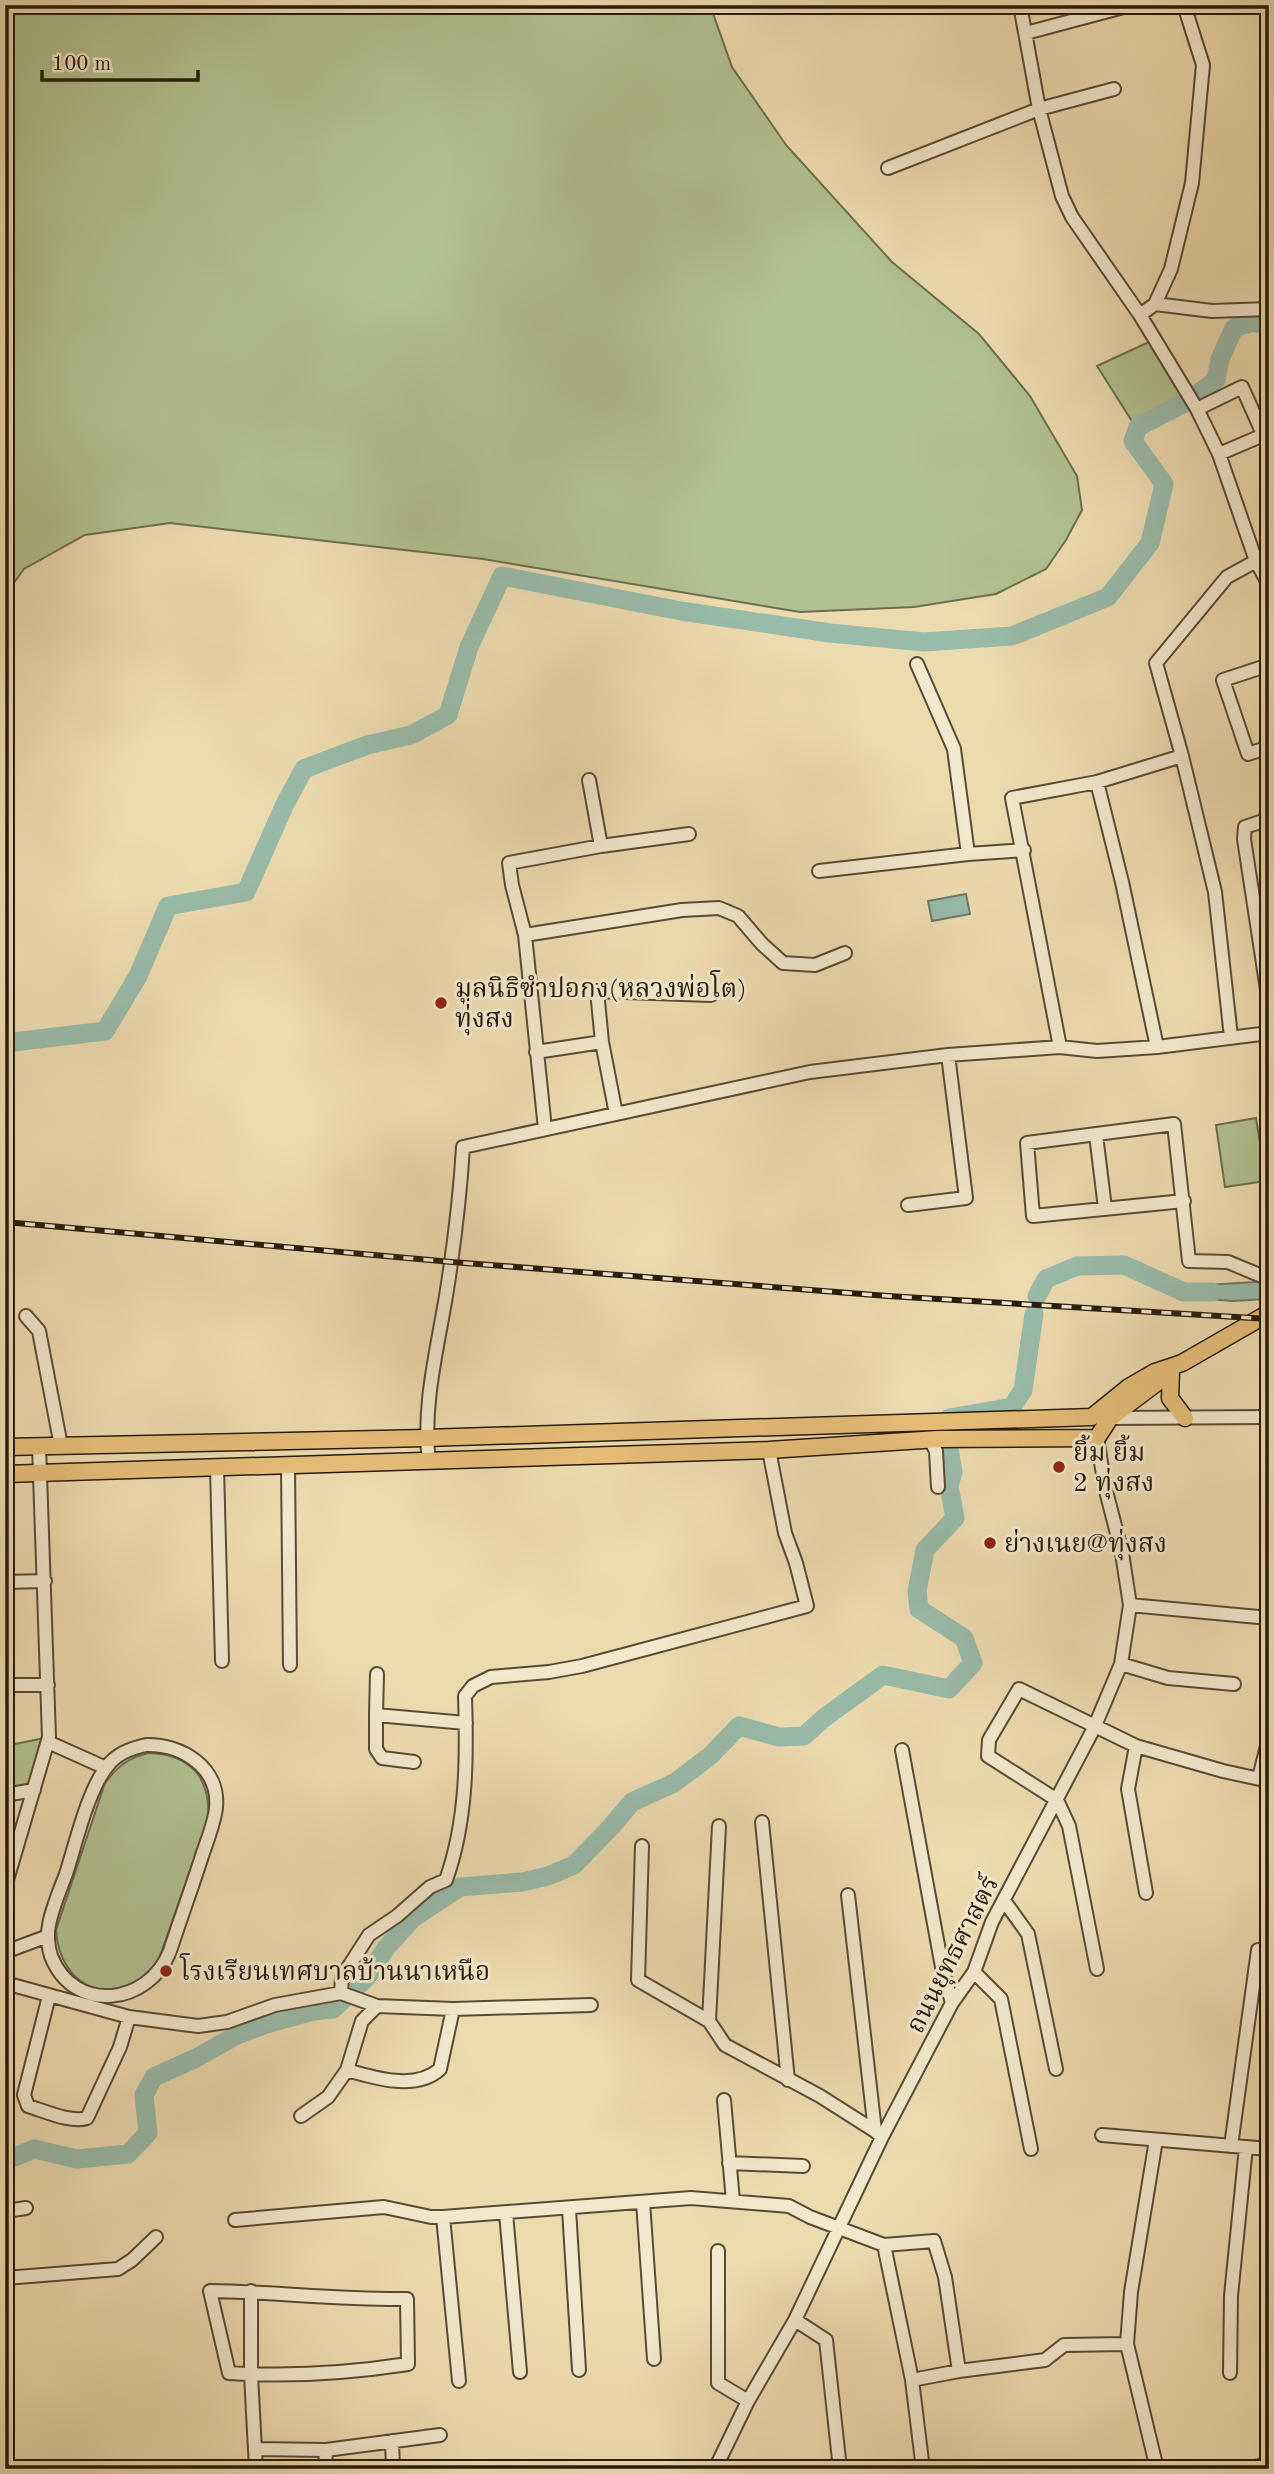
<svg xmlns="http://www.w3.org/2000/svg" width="1274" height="2474" font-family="'Old Standard TT','Noto Serif Thai',serif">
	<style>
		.green { fill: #b2c191; stroke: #6c6e4f; stroke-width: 2 }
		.water { fill: #9ba; stroke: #6b7b6b; stroke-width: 2 }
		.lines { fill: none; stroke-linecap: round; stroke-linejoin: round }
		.river { stroke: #9ba; stroke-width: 19 }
		.minor-casing { stroke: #584b36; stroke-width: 16 }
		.major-casing { stroke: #261b0d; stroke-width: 19 }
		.minor { stroke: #f3e8cc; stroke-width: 12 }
		.major { stroke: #e6be78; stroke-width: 16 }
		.rail-casing { stroke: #261b0d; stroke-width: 6 }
		.rail { stroke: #f3e8cc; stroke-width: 3.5; stroke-dasharray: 10; stroke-linecap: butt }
		.poi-dot { fill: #8f2418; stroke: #f3e8cc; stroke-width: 2.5 }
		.labels { text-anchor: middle; stroke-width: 6; stroke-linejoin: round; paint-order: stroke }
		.poi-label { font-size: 26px; fill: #261b0d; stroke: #f3e8cc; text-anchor: start }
		.street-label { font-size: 26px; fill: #261b0d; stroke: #f3e8cc }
	</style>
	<rect width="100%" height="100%" fill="#eddbb0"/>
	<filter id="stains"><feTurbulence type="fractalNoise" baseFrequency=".00286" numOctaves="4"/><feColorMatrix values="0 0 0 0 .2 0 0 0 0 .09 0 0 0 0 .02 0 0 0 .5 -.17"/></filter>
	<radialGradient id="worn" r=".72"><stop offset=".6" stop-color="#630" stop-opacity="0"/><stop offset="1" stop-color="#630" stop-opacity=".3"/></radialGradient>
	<path class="green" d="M5 5H710L732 67 786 145 892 262 979 334 1030 396 1077 476 1082 510 1066 540 1046 569 996 594 914 607 800 612 483 559 170 523 85 535 24 569 5 595Z
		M1151 341 1188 401 1135 426 1097 366Z
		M1256 1118 1266 1181 1225 1187 1216 1125Z
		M49 1737 34 1790 5 1795V1746Z
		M148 1753C190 1754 211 1777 208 1819L157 1965C117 2011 60 1991 56 1930L105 1783C118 1766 128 1758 148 1753Z"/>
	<path class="water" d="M966 894 970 914 932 921 928 901Z
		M1269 1273V1299L1232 1301 1188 1297 1189 1286 1255 1282Z"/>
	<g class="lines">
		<path class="river" d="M5 1043 105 1031 138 976 168 906 246 892 285 804 304 769 367 745 411 735 448 715 469 647 502 576 681 611 830 633 924 642 1012 636 1108 597 1150 543 1164 484 1133 441 1138 427 1188 401 1216 380 1220 359 1234 328 1253 322 1269 326
			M1037 1296 1046 1279 1077 1266 1124 1265 1184 1292H1213
			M5 2161 34 2149 77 2159 128 2154 148 2133 144 2095 154 2077 196 2058 237 2035 266 2024 313 2011 333 2009 367 1977 386 1948 413 1918 460 1887 522 1882 548 1876 574 1865 610 1828 632 1802 674 1783 710 1756 739 1726 779 1737 804 1736 824 1718 883 1675 949 1689 973 1663 964 1638 919 1609 917 1591 925 1550 955 1518 949 1486 953 1472 949 1449V1418L1012 1407 1023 1390 1034 1314"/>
		<defs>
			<path id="minor" d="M1020 5 1039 109 1062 196 1072 217 1140 315 1197 409 1219 454 1256 561 1269 585
				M1026 33 1131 5
				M888 168 1039 109 1114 89
				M1155 304 1212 311 1269 309
				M1140 315 1155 304 1171 269 1192 183 1203 65 1184 5
				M1197 409 1242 387 1263 434
				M1219 454 1268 433
				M917 664 954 749 968 854
				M1269 665 1223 680 1248 754 1269 747
				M589 780 601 846
				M1097 782 1122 882 1157 1047
				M1269 819 1245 827 1244 839 1269 1003
				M819 871 968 854 1024 850
				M525 935 682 910 719 908 738 916 762 944 783 963 815 965 845 953
				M1231 1037 1215 892 1182 756 1156 663 1227 577 1256 561
				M1060 1047 1012 798 1097 782 1182 756
				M536 1052 602 1042
				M616 1114 602 1042 597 991 711 995
				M545 1129 525 935 512 885 509 863 601 846 689 834
				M1096 1135 1105 1208
				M1184 1201 1033 1216 1027 1143 1174 1124 1189 1261 1228 1262 1269 1279
				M908 1205 966 1198 948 1055
				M26 1316 39 1331 61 1446
				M1110 1418 1269 1417
				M930 1440 936 1451 938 1487
				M429 1462C422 1408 437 1350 446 1296 454 1246 460 1197 463 1147L810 1072 948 1055 1060 1047 1097 1051 1157 1047 1269 1033
				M288 1465 290 1665
				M217 1467 222 1661
				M5 1582 45 1581
				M1130 1605 1269 1618
				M1121 1664 1168 1678 1234 1684
				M377 1674 376 1715 466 1723
				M5 1685H48
				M376 1715V1749L382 1758 414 1762
				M48 1742 106 1768
				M146 1745C181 1744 220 1767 216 1808 214 1825 206 1843 201 1859 191 1890 180 1920 170 1951 149 2005 74 2015 51 1956 48 1947 47 1934 49 1925 52 1908 60 1890 66 1874 76 1843 88 1788 109 1764 118 1753 132 1748 146 1745Z
				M1136 1746 1128 1789 1146 1893
				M902 1750 942 1967 952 2003
				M1259 1778 1269 1738
				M5 1795 34 1790
				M762 1822 788 2080
				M642 1846 638 1980 709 2021 725 2045 820 2096 875 2131 882 2137
				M5 1887 49 1737 39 1446
				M848 1895 875 2131
				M1005 1902 1028 1934 1056 2069
				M5 1952 48 1936
				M1097 1969 1069 1826 1057 1800 988 1756 989 1740 1019 1689 1136 1746 1223 1771 1269 1781
				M974 1972 1001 1999 1031 2149
				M5 1983 129 2017 198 2026 227 2022 275 2005 341 1993 377 2006 453 2009 591 2005
				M341 1993 342 1977 369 1935 397 1916 430 1887 446 1880C467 1821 467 1758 465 1696L473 1686 491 1677 549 1672 582 1666 807 1606 796 1563 785 1533 769 1450
				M49 1996 24 2095 28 2106C45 2111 70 2123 87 2118L120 2047 129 2017
				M709 2021 719 1826
				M347 2070C374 2078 416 2091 440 2069L453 2009
				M724 2100 733 2201
				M301 2116 328 2097 347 2070 362 2021 377 2006
				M1102 2135 1269 2149
				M1156 2140 1131 2292 1127 2344 1157 2469
				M1231 2146 1258 1950
				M729 2163 803 2166
				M643 2202 654 2359
				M569 2209 579 2370
				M506 2213 520 2372
				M5 2214 6 2211 26 2208
				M443 2217 459 2381
				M235 2220 384 2207 431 2217H443L691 2198 789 2206 810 2217 884 2245 934 2241 945 2277 959 2371
				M884 2245 912 2380 923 2469
				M718 2251V2383L748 2401
				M5 2278 118 2269 132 2260 156 2237
				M210 2291C276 2292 341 2300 407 2299L408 2364C349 2373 289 2377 229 2373Z
				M251 2291V2375L256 2469
				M795 2320 826 2340 840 2469
				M1230 2373 1231 2296 1246 2147
				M912 2380 959 2371 1045 2360 1064 2345 1127 2344
				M392 2441 393 2469
				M255 2449 326 2450 440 2435
				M325 2469 326 2450
				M715 2469 748 2401 795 2320 882 2137 952 2003 974 1972 992 1922 1094 1728 1121 1664 1130 1605 1122 1553 1105 1487 1097 1438
				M1244 2469 1269 2464"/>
			<path id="major" d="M1171 1372 1170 1398 1185 1418
				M5 1447 426 1438 1092 1417 1129 1387 1155 1372 1182 1363 1269 1313
				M5 1474 769 1450 938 1439 1097 1438 1110 1418 1167 1375"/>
		</defs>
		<use href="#minor" class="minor-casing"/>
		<use href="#major" class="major-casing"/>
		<use href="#minor" class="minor"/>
		<use href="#major" class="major"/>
		<defs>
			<path id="rail" d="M5 1222 452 1262 888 1296 1269 1319"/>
		</defs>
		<use href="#rail" class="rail-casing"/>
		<use href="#rail" class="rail"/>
	</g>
	<g class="poi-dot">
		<circle cx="441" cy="1003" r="7"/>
		<circle cx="1059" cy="1467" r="7"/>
		<circle cx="990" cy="1543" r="7"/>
		<circle cx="166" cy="1971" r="7"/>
	</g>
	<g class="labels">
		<g class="poi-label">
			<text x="455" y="997">มูลนิธิซำปอกง(หลวงพ่อโต)<tspan x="455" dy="30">ทุ่งสง</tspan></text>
			<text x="1073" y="1461">ยิ้ม ยิ้ม<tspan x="1073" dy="30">2 ทุ่งสง</tspan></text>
			<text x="1004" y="1552">ย่างเนย@ทุ่งสง</text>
			<text x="180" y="1980">โรงเรียนเทศบาลบ้านนาเหนือ</text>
		</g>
		<g class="street-label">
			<text transform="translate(952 1954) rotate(-63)" y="9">ถนนยุทธศาสตร์</text>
		</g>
	</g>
	<rect width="1274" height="2474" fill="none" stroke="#eddbb0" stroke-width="28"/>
	<rect x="7" y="7" width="1260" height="2460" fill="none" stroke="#261b0d" stroke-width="3.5"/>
	<rect x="14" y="14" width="1246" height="2446" fill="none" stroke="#261b0d" stroke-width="2"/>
	<path d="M42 70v10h156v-10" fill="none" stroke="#261b0d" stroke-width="3.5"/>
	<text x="52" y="70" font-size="21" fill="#261b0d" stroke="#f3e8cc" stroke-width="5" paint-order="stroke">100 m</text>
	<rect width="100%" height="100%" filter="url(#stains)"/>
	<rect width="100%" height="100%" fill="url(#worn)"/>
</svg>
